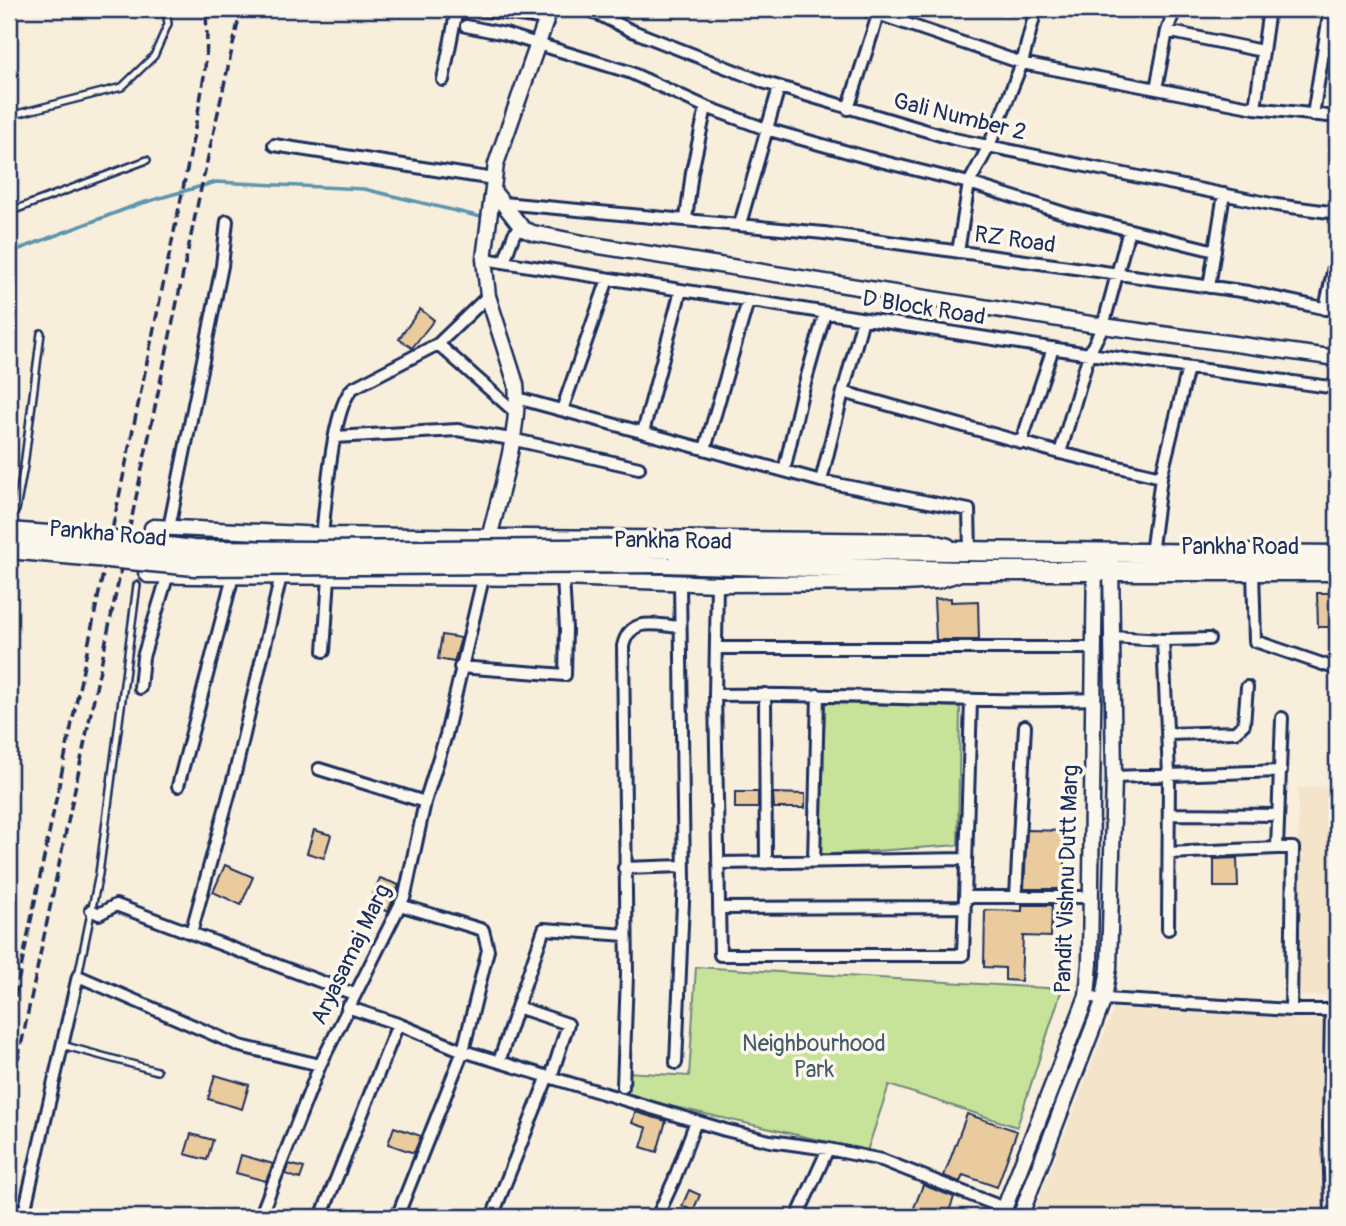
<svg xmlns="http://www.w3.org/2000/svg" width="1346" height="1226" font-family="Pangolin,sans-serif">
	<style>
		.built { fill: #f4e4c9 }
		.green { fill: #c7e299; stroke: #71887c; stroke-width: 2 }
		.lines { fill: none; stroke-linecap: round; stroke-linejoin: round }
		.stream { stroke: #5c95ad; stroke-width: 3.5 }
		.building { fill: #eacb9d; stroke: #1b2f5e; stroke-width: 2 }
		.service-casing { stroke: #1b2f5e; stroke-width: 10 }
		.minor-casing { stroke: #1b2f5e; stroke-width: 16 }
		.tertiary-casing { stroke: #1b2f5e; stroke-width: 19 }
		.primary-casing { stroke: #1b2f5e; stroke-width: 23 }
		.service { stroke: #fbf7ec; stroke-width: 5 }
		.minor { stroke: #fbf7ec; stroke-width: 10 }
		.tertiary { stroke: #fbf7ec; stroke-width: 14 }
		.primary { stroke: #fbf7ec; stroke-width: 18 }
		.rail { stroke: #1b2f5e; stroke-width: 3.5; stroke-dasharray: 10 5; stroke-linecap: butt }
		.primary-bridge-casing { stroke: #1b2f5e; stroke-width: 23; stroke-linecap: butt }
		.primary-bridge { stroke: #fbf7ec; stroke-width: 18 }
		.labels { text-anchor: middle; stroke-width: 7; stroke-linejoin: round; paint-order: stroke }
		.street-label { font-size: 23px; fill: #1b2f5e; stroke: #fbf7ec }
		.park-label { font-size: 23px; fill: #465c6d; stroke: #fbf7ec }
	</style>
	<rect width="100%" height="100%" fill="#f8eedc"/>
	<filter id="ink" filterUnits="userSpaceOnUse"><feTurbulence type="fractalNoise" baseFrequency=".0143" numOctaves="2"/><feDisplacementMap in="SourceGraphic" scale="14" xChannelSelector="R" yChannelSelector="G"/><feConvolveMatrix kernelMatrix="1 2 1 2 8 2 1 2 1" color-interpolation-filters="sRGB"/></filter>
	<g filter="url(#ink)">
		<path class="built" d="M1337 787V995L1298 996V788Z
			M1114 1009 1322 1020 1323 1217H1032Z"/>
		<path class="green" d="M825 703 960 707 958 845 821 855Z
			M696 967 1062 989 1017 1127 889 1085 867 1151 627 1096 628 1072 689 1076Z"/>
		<g class="lines">
			<path class="stream" d="M9 253 139 204 216 182 364 189 481 217"/>
		</g>
		<path class="building" d="M420 309 434 320 412 348 399 339Z
			M1317 593H1336V627H1318Z
			M951 598V602L978 601 979 640H936L934 599Z
			M442 635 461 638 454 662 438 659Z
			M735 792H758V808H735Z
			M773 793 805 794V808H774Z
			M314 830 331 835 324 858 307 853Z
			M1027 830 1066 831 1064 889H1024Z
			M1237 858 1238 887H1214V859Z
			M225 865 253 877 241 905 213 892Z
			M380 878 399 885 388 912 369 904Z
			M1022 905H1052L1051 937 1023 936 1021 981 1005 980V968L984 967 985 910 1022 911Z
			M215 1075 249 1085 242 1109 208 1099Z
			M635 1112 666 1121 657 1152 641 1147 647 1128 632 1123Z
			M967 1114 1017 1131 997 1187 963 1175 960 1182 944 1176Z
			M394 1127 421 1136 414 1153 388 1144Z
			M191 1134 213 1140 207 1160 185 1154Z
			M241 1155 273 1164 266 1181 236 1173Z
			M289 1164 304 1168 300 1179 285 1174Z
			M923 1185 954 1197 947 1217H924L912 1213Z
			M689 1190 700 1195 693 1211 682 1206Z"/>
		<g class="lines">
			<defs>
				<path id="service" d="M9 116 122 87 154 56 168 24 166 9
					M9 212 147 160
					M9 516 16 510 24 466 41 333
					M78 976 99 874 137 585
					M62 1045 157 1071"/>
				<path id="minor" d="M476 9 547 19
					M588 9 630 30 766 83 954 139 1276 205 1337 213
					M863 9 1022 63 1255 108 1337 117
					M466 26 505 34 629 72 706 107 766 129 876 160 969 183 1070 215 1215 251
					M1167 31 1262 51
					M443 80 457 9
					M1156 89 1167 31 1175 9
					M1255 108 1269 9
					M848 109 880 9
					M1313 115 1330 9
					M274 145 494 179
					M503 203 824 233 1248 292 1337 311
					M686 219 692 172 706 107
					M740 224 779 87
					M958 252 969 183 989 146 1022 63 1036 9
					M484 259 1089 354 1337 388
					M504 262 514 234 522 227
					M1209 287 1224 194
					M1325 309 1337 253
					M863 319 843 392 1060 453 1161 477
					M438 344 515 412
					M843 392 821 481 969 510 970 551
					M517 398 821 481
					M562 410 608 279
					M643 432 681 290
					M335 437 457 430 511 439 639 468
					M1021 443 1053 348
					M705 449 748 301
					M1060 453 1089 354 1103 326 1129 230
					M784 471 801 397 825 313
					M169 528 222 266 227 221
					M322 535C326 503 332 407 353 388L438 344 488 296
					M1151 554 1161 477 1188 368
					M1253 571 1255 641 1337 669
					M717 584 715 695 720 955H963L965 897H1091
					M1112 637 1163 640 1209 639
					M1163 640 1169 775 1168 929
					M716 648H1094
					M324 651 329 577
					M460 667 565 675 566 629 563 578
					M140 688 143 657 168 574
					M765 694 766 863
					M715 695C842 693 968 704 1095 699
					M1282 718 1277 848H1293L1291 1010
					M1168 734 1235 732 1244 724 1247 687
					M319 769 425 802
					M1114 777 1281 771
					M178 786 233 576
					M1169 814 1278 815
					M1169 853 1277 848
					M814 861 818 695
					M718 863 966 859
					M624 868 683 866
					M965 897 971 701
					M1016 897 1025 726
					M719 908 964 907
					M91 910 99 914 116 905 354 994
					M191 933 235 773 281 576
					M1087 996 1104 999 1291 1010H1337
					M347 1007 398 1024 463 1051 725 1130 770 1141 828 1149 882 1160 1004 1208
					M517 1007 544 929 626 935
					M499 1062 517 1007 568 1024 551 1077
					M676 1063 684 879 680 583
					M623 1087 627 975 623 646C630 616 656 625 680 627
					M23 1217 78 976 240 1046 320 1065
					M260 1217 320 1065 405 895 425 802 446 735 483 578
					M321 1217 398 1024
					M397 1217 463 1051 488 950 483 930 400 905
					M492 1217 548 1076
					M657 1217 674 1180 696 1121
					M797 1217 828 1149
					M1331 1217 1329 1127 1331 1010"/>
				<path id="tertiary" d="M493 191 523 229 533 233 593 245 1103 326 1337 358
					M487 546C498 500 521 430 516 384L488 296 484 259 496 164 550 9
					M948 546 930 541 322 535 154 527 152 528 146 572 148 575 193 576 563 578 717 584 904 583 936 581 958 574
					M1001 1217 1087 996 1090 964 1095 554
					M1020 1217 1104 999 1109 968 1114 777 1111 562"/>
				<path id="primary" d="M670 548 1337 555
					M662 563 965 571H1337"/>
			</defs>
			<use href="#service" class="service-casing"/>
			<use href="#minor" class="minor-casing"/>
			<use href="#tertiary" class="tertiary-casing"/>
			<use href="#primary" class="primary-casing"/>
			<use href="#service" class="service"/>
			<use href="#minor" class="minor"/>
			<use href="#tertiary" class="tertiary"/>
			<use href="#primary" class="primary"/>
			<path class="rail" d="M9 1026 190 155C198 108 212 56 205 9
				M9 1103 198 202 241 9"/>
			<defs>
				<path id="primary-bridge" d="M9 532 88 538 194 550 315 551 670 548
					M9 549 195 566 662 563"/>
			</defs>
			<use href="#primary-bridge" class="primary-bridge-casing"/>
			<use href="#primary-bridge" class="primary-bridge"/>
		</g>
	</g>
	<g class="labels">
		<g class="street-label">
			<text transform="translate(960 116) rotate(14)" y="8">Gali Number 2</text>
			<text transform="translate(1015 239) rotate(8)" y="8">RZ Road</text>
			<text transform="translate(924 307) rotate(9)" y="8">D Block Road</text>
			<text transform="translate(108 533) rotate(5)" y="8">Pankha Road</text>
			<text transform="translate(673 540) rotate(1)" y="8">Pankha Road</text>
			<text x="1240" y="554">Pankha Road</text>
			<text transform="translate(1066 879) rotate(-88)" y="8">Pandit Vishnu Dutt Marg</text>
			<text transform="translate(350 954) rotate(-64)" y="8">Aryasamaj Marg</text>
		</g>
		<g class="park-label">
			<text x="814" y="1051">Neighbourhood<tspan x="814" dy="26">Park</tspan></text>
		</g>
	</g>
	<rect width="1346" height="1226" fill="none" stroke="#fbf7ec" stroke-width="35"/>
	<rect x="18" y="18" width="1311" height="1191" fill="none" stroke="#1b2f5e" stroke-width="2.5" filter="url(#ink)"/>
</svg>
